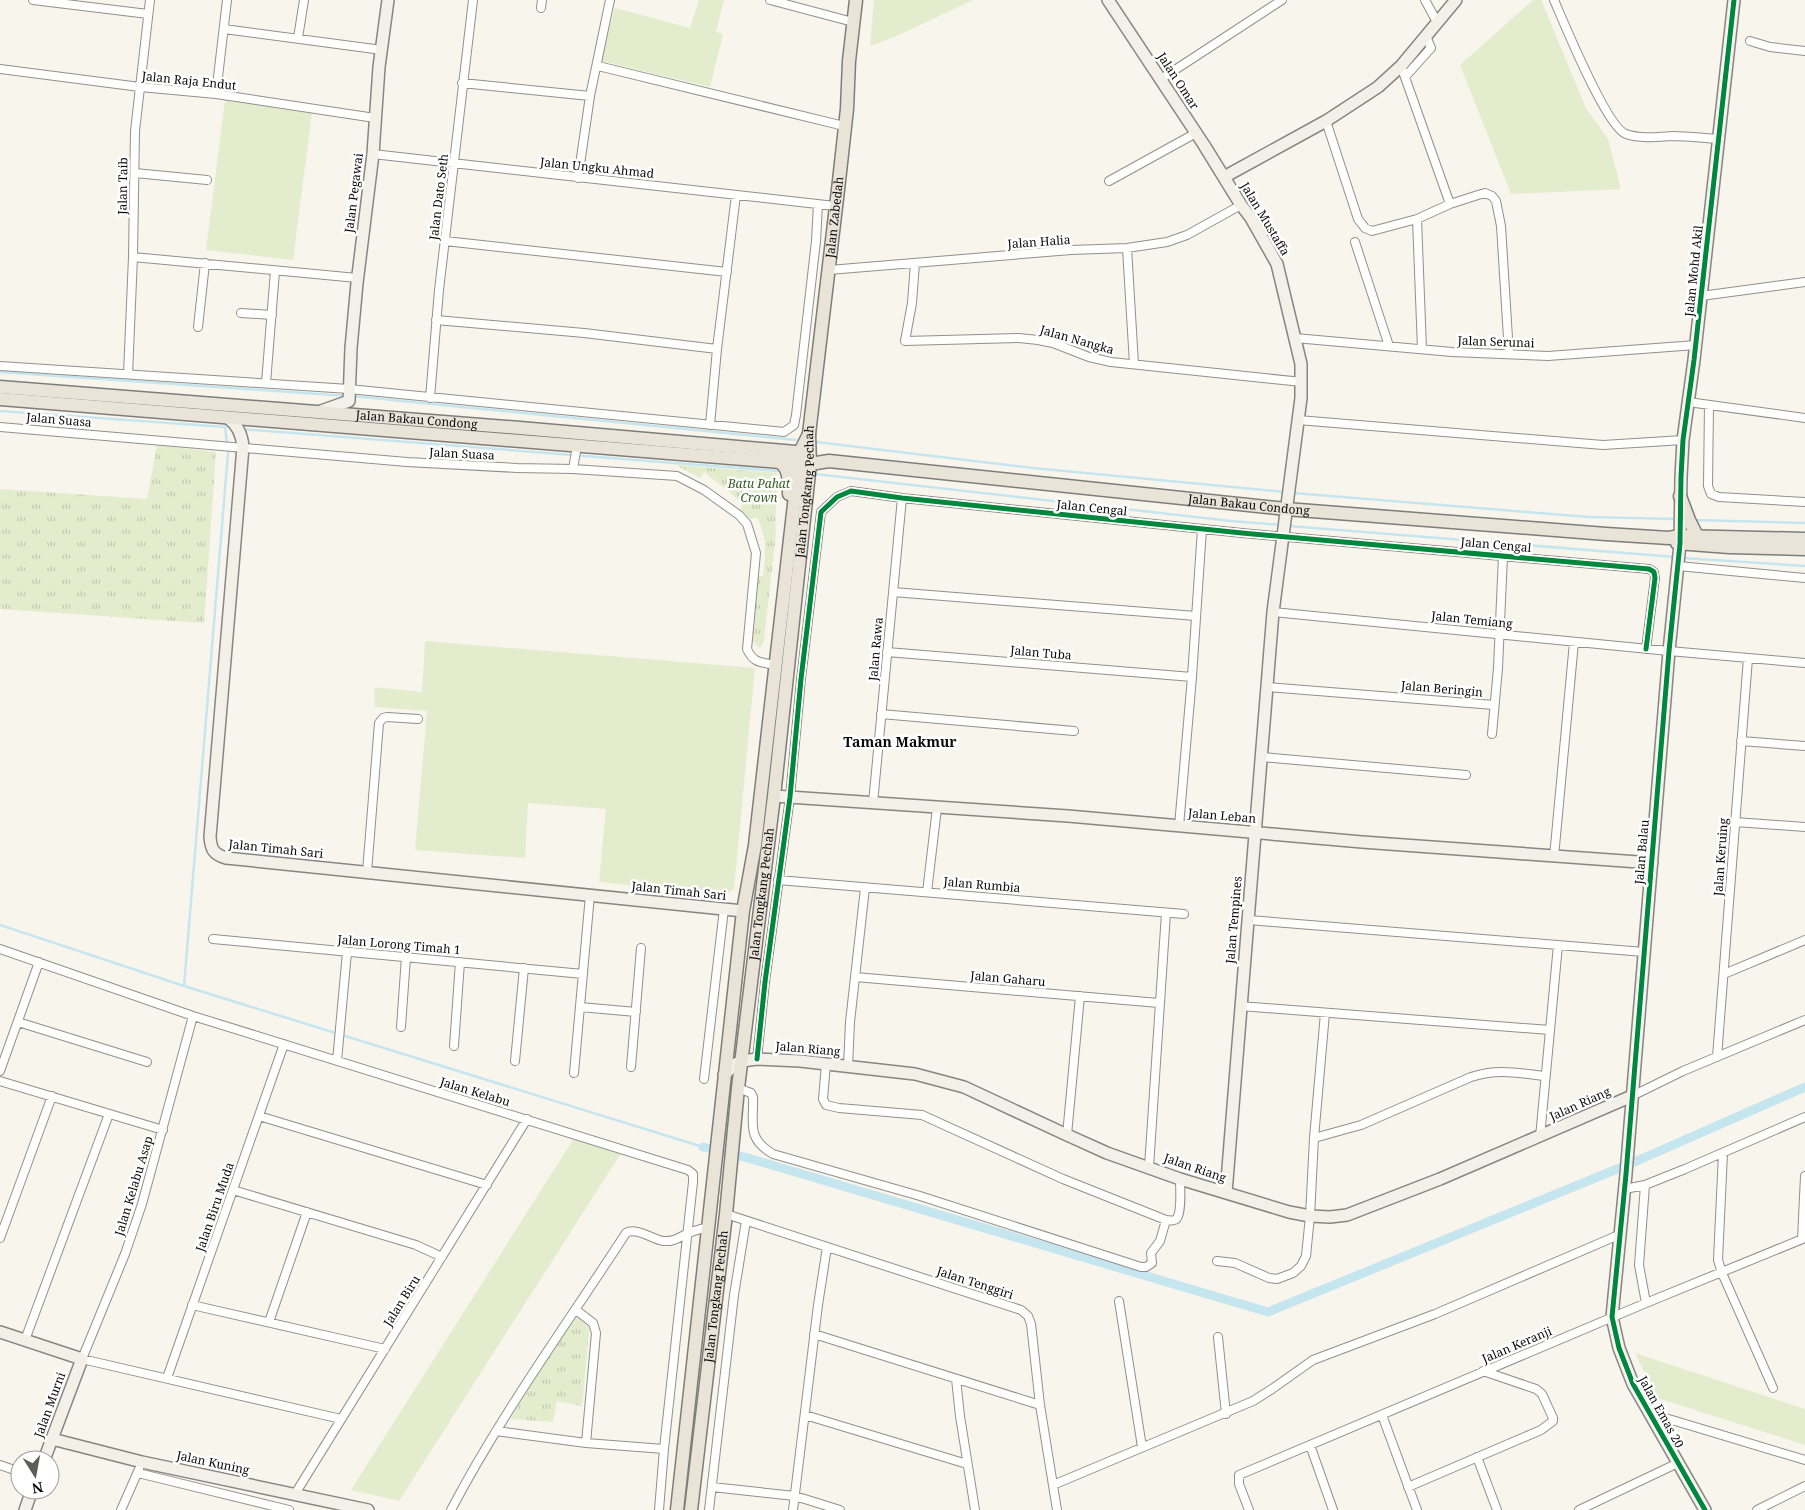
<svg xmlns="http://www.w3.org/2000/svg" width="1805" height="1510" font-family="'Noto Serif',serif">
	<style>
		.grass { fill: #e4ecce }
		.park { fill: url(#park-tufts) }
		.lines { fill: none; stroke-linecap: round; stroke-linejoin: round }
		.stream { stroke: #c6e6ef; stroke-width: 2.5 }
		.canal { stroke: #c6e6ef; stroke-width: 9 }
		.street-casing { stroke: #91908c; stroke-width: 10 }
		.secondary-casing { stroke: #888683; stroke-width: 14 }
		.primary-casing { stroke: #7e7d7a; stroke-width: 15 }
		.street { stroke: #fefefc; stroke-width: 8 }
		.secondary { stroke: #f3f0e8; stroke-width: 11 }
		.primary { stroke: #eae3d8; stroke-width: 12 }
		.cycleway-casing { stroke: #fff; stroke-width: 8 }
		.cycleway { stroke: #00873e; stroke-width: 5 }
		.labels { text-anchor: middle; stroke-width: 5; stroke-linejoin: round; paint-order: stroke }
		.street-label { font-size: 12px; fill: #0a0a0a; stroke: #fff }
		.park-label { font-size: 12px; font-style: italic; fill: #345b20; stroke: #fff }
		.neighbourhood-label { font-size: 14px; font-weight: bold; fill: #0a0a0a; stroke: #fff }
	</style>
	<defs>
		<pattern id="park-tufts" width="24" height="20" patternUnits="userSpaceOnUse" patternTransform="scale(1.25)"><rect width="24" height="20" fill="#e4ecce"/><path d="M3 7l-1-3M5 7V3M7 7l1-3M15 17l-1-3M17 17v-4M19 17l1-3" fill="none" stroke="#c2c9b0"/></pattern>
	</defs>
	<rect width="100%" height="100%" fill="#f8f5ed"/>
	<path class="grass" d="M699 0H724L716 32 723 34 710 87 601 61 615 8 690 28Z
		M874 0H973L899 35 870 46Z
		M1533 0H1541L1586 108 1608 139 1621 189 1511 194 1460 65Z
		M225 100 312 112 293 260 206 250Z
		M425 641 755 668 734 889 725 894 599 882 606 809 528 803 525 858 415 850 427 711 375 707 374 687 422 692Z
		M576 1135 623 1150 399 1501 351 1490Z
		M1635 1353 1805 1409V1445L1657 1398Z"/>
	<path class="park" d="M157 445 216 452 204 623 0 609V489L147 499Z
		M676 465 777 473C781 493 773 513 776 532L764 640 760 648 751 640 757 576H763C766 556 767 536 757 518L750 519 740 511 743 503 704 472 700 478Z
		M573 1316 590 1321 582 1406 557 1401 553 1422 510 1419Z"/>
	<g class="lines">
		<path class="stream" d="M0 372 347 396
			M352 396 796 440
			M0 411 225 427 228 453 184 986
			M241 429 778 471
			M816 442 1033 468 1285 492
			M815 474 1231 521 1281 525
			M1293 493 1589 517 1676 519
			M1694 520 1805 523
			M1289 526 1675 557
			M1683 558 1805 566
			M0 925 184 986 703 1147"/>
		<path class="canal" d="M703 1147 748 1158 1268 1312 1639 1160 1805 1087"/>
		<defs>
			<path id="street" d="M33 0 148 14
				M770 0 853 22
				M1425 0 1437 22
				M1554 0C1564 23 1607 128 1626 134 1641 139 1657 137 1672 136 1688 136 1703 138 1719 139
				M541 8 542 0
				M224 29 382 50
				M298 38 304 0
				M1750 41 1770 47 1805 51
				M598 66 844 126
				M1401 66 1450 204
				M0 69 140 87 216 94 375 118
				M1405 77 1431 48 1426 36
				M1161 79 1282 0
				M462 83 590 96
				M216 94 227 0
				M1326 121 1358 219 1365 228 1372 231 1417 219 1450 204 1478 195 1485 193 1492 196 1496 201 1501 226 1509 354
				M373 154 835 206
				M135 173 207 180
				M578 178 590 96 610 0
				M1109 181 1196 133
				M1417 219 1422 349
				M445 241 727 272
				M1355 242 1389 346
				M1127 248 1134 364
				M133 257 357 278
				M915 263 912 303 905 341 1019 338 1038 340 1053 343 1089 357 1111 362 1302 382
				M829 270 1071 250 1127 248 1167 242 1187 235 1241 205
				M1701 296 1805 282
				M241 313 272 315
				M436 320 584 333 717 349
				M198 327 205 263
				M1295 338 1452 352 1548 356 1696 345
				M0 366 349 389 784 432 794 425 796 415 816 241 818 204
				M128 374 133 257 135 131 150 0
				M266 383 275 271
				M430 398 439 290 473 0
				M1688 402 1805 418
				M1709 405 1708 486 1711 494 1719 497 1805 502
				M1298 420 1603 445 1683 440
				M710 425 717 349 736 195
				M0 427 407 462 517 468 573 469 677 476 704 490 739 515 747 524 756 553 747 649C754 664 761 662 776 665
				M573 469 577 446
				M1678 566 1805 578
				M893 592 1196 616
				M1273 612 1669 651 1805 663
				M887 652 1192 677
				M1268 687 1494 705
				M881 714 1074 731
				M1492 734 1498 668 1503 556
				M1741 741 1805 746
				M1262 757 1466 775
				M873 803 902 498
				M1735 822 1805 827
				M1179 826 1192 677 1202 529
				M1554 857 1574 642
				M367 872 379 723 383 718 387 717 418 719
				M778 880 1184 914
				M927 892 937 808
				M1249 920 1644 952
				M213 939 583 974
				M0 949 193 1016 688 1170 693 1174V1182L664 1449 659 1510
				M1724 974 1805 940
				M855 977 1159 1003
				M1240 1006 1550 1030
				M580 1007 636 1012
				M193 1016 142 1204 125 1254 82 1359 341 1419
				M18 1022 147 1062
				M401 1027 406 957
				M454 1046 460 962
				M1717 1057 1748 658
				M757 1059 765 982 790 797 801 679 821 512 837 497 851 491 902 498 1242 533 1649 569 1654 572 1655 578 1646 649
				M337 1061 347 952
				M515 1061 524 968
				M826 1064 823 1099 826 1105 839 1108 922 1115 1063 1179 1166 1220C1170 1220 1175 1222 1177 1218 1182 1211 1180 1187 1180 1179
				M631 1067 641 948
				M848 1067 850 1022 865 888
				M0 1071 39 962
				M574 1073 590 895
				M704 1079 724 909
				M0 1081 163 1130
				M738 1088 751 1093 753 1097C754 1124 746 1138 773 1154L920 1196 1141 1267H1146L1152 1263 1151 1253 1160 1241 1166 1220
				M1632 1096 1683 1071 1805 1020
				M259 1116 487 1185
				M1067 1135 1080 996
				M1540 1137 1558 945
				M1314 1138 1361 1125 1471 1077C1498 1068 1518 1073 1545 1076
				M1723 1153 1718 1260 1722 1273 1773 1388
				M1149 1167 1166 913
				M1645 1185 1639 1265 1646 1303
				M1625 1189 1645 1185 1685 1169 1805 1117
				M233 1190 416 1245 442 1257
				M726 1214 1021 1310 1028 1316 1031 1324 1040 1405 1057 1510
				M0 1238 52 1096
				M1802 1239 1805 1176
				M1217 1261 1235 1263 1269 1278 1277 1279 1293 1273 1301 1266 1306 1256 1310 1216 1314 1138 1325 1013
				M1119 1301 1142 1447
				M192 1305 385 1349
				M576 1310 593 1323 596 1333 586 1443
				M269 1322 307 1212
				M814 1334 1040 1405
				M1218 1337 1226 1414
				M25 1340 109 1114
				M167 1378 284 1044
				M956 1379 960 1416 975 1510
				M1652 1414 1805 1460
				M805 1415 967 1464
				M1382 1415 1417 1510
				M496 1431 586 1443 664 1449
				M1310 1445 1333 1510
				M1477 1457 1497 1510
				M0 1465 20 1472
				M138 1473 289 1510
				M1053 1485 1253 1401 1272 1389 1313 1360 1435 1314 1621 1234
				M712 1487 795 1496 840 1510
				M1408 1487 1541 1430 1553 1421V1418L1542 1394 1536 1389 1483 1371
				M295 1494 527 1119
				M121 1510 139 1469
				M451 1510C502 1413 567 1324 626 1233 636 1227 652 1239 663 1241 675 1242 679 1237 689 1233 695 1230 702 1229 708 1227
				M709 1510 734 1295 746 1221
				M793 1510 818 1305 827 1247
				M1249 1510 1239 1484V1475L1646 1303 1805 1238
				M1579 1510 1678 1463
				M1757 1510 1805 1486"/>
			<path id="secondary" d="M1108 0 1204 145 1241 205 1251 218 1277 264 1301 364V398L1273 612 1226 1193
				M1224 177 1326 121 1378 87 1401 66 1456 0
				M349 401 351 348 357 283 373 154 379 67 388 0
				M321 411 349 401
				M228 418C238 425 242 435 243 447L210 837C211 849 213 854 226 858L743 911
				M774 796 1068 816 1362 842 1652 863
				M724 1075 735 1064 742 1061 757 1059 800 1061 915 1074 964 1087 1067 1135 1107 1153 1180 1179 1289 1212 1310 1216 1330 1217 1347 1215 1440 1179 1632 1096
				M0 1332 82 1359 44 1460
				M52 1439 142 1462 368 1510
				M25 1510 32 1490
				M1705 1510 1633 1384 1619 1348 1612 1317 1626 1174 1669 651 1680 544 1681 477 1683 440 1694 360 1734 0"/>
			<g id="primary">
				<path id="s1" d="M0 387 520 428 807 453"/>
				<path id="s2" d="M0 399 780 462 810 464 829 461 1286 509 1606 534 1669 538 1680 536 1805 539"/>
				<path d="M780 462C790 470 789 482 789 494"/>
				<path d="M1680 496 1689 520 1697 536"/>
				<path d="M1677 543 1729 547 1805 549"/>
				<path d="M677 1510 743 911 755 845 800 452 809 434"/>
				<path id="s3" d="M691 1510 726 1214 738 1088 774 796 810 464 809 434 838 190 847 109 849 61 856 0"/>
			</g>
		</defs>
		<use href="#street" class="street-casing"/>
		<use href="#secondary" class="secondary-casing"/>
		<use href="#primary" class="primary-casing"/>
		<use href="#street" class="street"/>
		<use href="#secondary" class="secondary"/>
		<use href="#primary" class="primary"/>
		<defs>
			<path id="cycleway" d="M757 1059 765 982 790 797 801 679 821 512 837 497 851 491 902 498 1242 533 1649 569 1654 572 1655 578 1646 649
				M1705 1510 1633 1384 1619 1348 1612 1317 1626 1174 1669 651 1680 544 1681 477 1683 440 1694 360 1734 0"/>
		</defs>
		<use href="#cycleway" class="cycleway-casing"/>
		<use href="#cycleway" class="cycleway"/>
	</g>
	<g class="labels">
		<g class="street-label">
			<text transform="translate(189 81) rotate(6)" y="4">Jalan Raja Endut</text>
			<text transform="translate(1178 81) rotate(57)" y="4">Jalan Omar</text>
			<text transform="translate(597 168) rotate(6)" y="4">Jalan Ungku Ahmad</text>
			<text transform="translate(123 186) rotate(-89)" y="4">Jalan Taib</text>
			<text transform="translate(354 193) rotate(-83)" y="4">Jalan Pegawai</text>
			<text transform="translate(439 197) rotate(-83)" y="4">Jalan Dato Seth</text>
			<text dy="4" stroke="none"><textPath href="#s3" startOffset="1301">Jalan Zabedah</textPath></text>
			<text transform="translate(1265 219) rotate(59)" y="4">Jalan Mustaffa</text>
			<text transform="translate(1039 242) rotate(-4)" y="4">Jalan Halia</text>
			<text transform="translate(1694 271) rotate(-84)" y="4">Jalan Mohd Akil</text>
			<text transform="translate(1077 340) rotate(16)" y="4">Jalan Nangka</text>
			<text transform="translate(1496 342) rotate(2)" y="4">Jalan Serunai</text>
			<text transform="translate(59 420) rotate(5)" y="4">Jalan Suasa</text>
			<text dy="4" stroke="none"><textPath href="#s1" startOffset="418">Jalan Bakau Condong</textPath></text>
			<text transform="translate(462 454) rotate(3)" y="4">Jalan Suasa</text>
			<text dy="4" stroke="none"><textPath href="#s2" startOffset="1254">Jalan Bakau Condong</textPath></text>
			<text dy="4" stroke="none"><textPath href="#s3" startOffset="1025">Jalan Tongkang Pechah</textPath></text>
			<text transform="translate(1092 508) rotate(6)" y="4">Jalan Cengal</text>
			<text transform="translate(1496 545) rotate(5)" y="4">Jalan Cengal</text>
			<text transform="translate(1472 620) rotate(6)" y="4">Jalan Temiang</text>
			<text transform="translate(876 649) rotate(-85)" y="4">Jalan Rawa</text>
			<text transform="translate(1041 653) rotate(5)" y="4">Jalan Tuba</text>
			<text transform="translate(1442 689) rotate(5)" y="4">Jalan Beringin</text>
			<text transform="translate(1222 816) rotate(5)" y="4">Jalan Leban</text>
			<text transform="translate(276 849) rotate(6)" y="4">Jalan Timah Sari</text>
			<text transform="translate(1642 852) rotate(-85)" y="4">Jalan Balau</text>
			<text transform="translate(1721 857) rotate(-86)" y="4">Jalan Keruing</text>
			<text transform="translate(982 885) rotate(5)" y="4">Jalan Rumbia</text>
			<text transform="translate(679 891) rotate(6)" y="4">Jalan Timah Sari</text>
			<text dy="4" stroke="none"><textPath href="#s3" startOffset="620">Jalan Tongkang Pechah</textPath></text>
			<text transform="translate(1234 920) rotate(-85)" y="4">Jalan Tempines</text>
			<text transform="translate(399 945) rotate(5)" y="4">Jalan Lorong Timah 1</text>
			<text transform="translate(1008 979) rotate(5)" y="4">Jalan Gaharu</text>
			<text transform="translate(808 1049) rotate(5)" y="4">Jalan Riang</text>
			<text transform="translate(475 1092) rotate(17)" y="4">Jalan Kelabu</text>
			<text transform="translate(1580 1104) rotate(-24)" y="4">Jalan Riang</text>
			<text transform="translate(1195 1168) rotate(19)" y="4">Jalan Riang</text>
			<text transform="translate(134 1186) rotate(-73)" y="4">Jalan Kelabu Asap</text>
			<text transform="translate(215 1207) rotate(-71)" y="4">Jalan Biru Muda</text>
			<text transform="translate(975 1283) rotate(18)" y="4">Jalan Tenggiri</text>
			<text dy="4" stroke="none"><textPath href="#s3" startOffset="215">Jalan Tongkang Pechah</textPath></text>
			<text transform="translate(402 1301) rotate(-58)" y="4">Jalan Biru</text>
			<text transform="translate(1517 1345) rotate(-23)" y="4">Jalan Keranji</text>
			<text transform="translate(50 1405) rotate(-70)" y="4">Jalan Murni</text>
			<text transform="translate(1661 1412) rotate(61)" y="4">Jalan Emas 20</text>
			<text transform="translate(213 1463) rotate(12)" y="4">Jalan Kuning</text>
		</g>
		<g class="park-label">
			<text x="759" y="488">Batu Pahat<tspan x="759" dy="14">Crown</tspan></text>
		</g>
		<g class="neighbourhood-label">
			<text x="900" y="747">Taman Makmur</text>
		</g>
	</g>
	<g transform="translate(35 1475) rotate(169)"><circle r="24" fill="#ffffff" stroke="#9d9d9d"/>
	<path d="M0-4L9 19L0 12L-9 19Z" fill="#5d5c59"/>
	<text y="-8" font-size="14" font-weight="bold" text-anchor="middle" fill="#0a0a0a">N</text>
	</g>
</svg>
